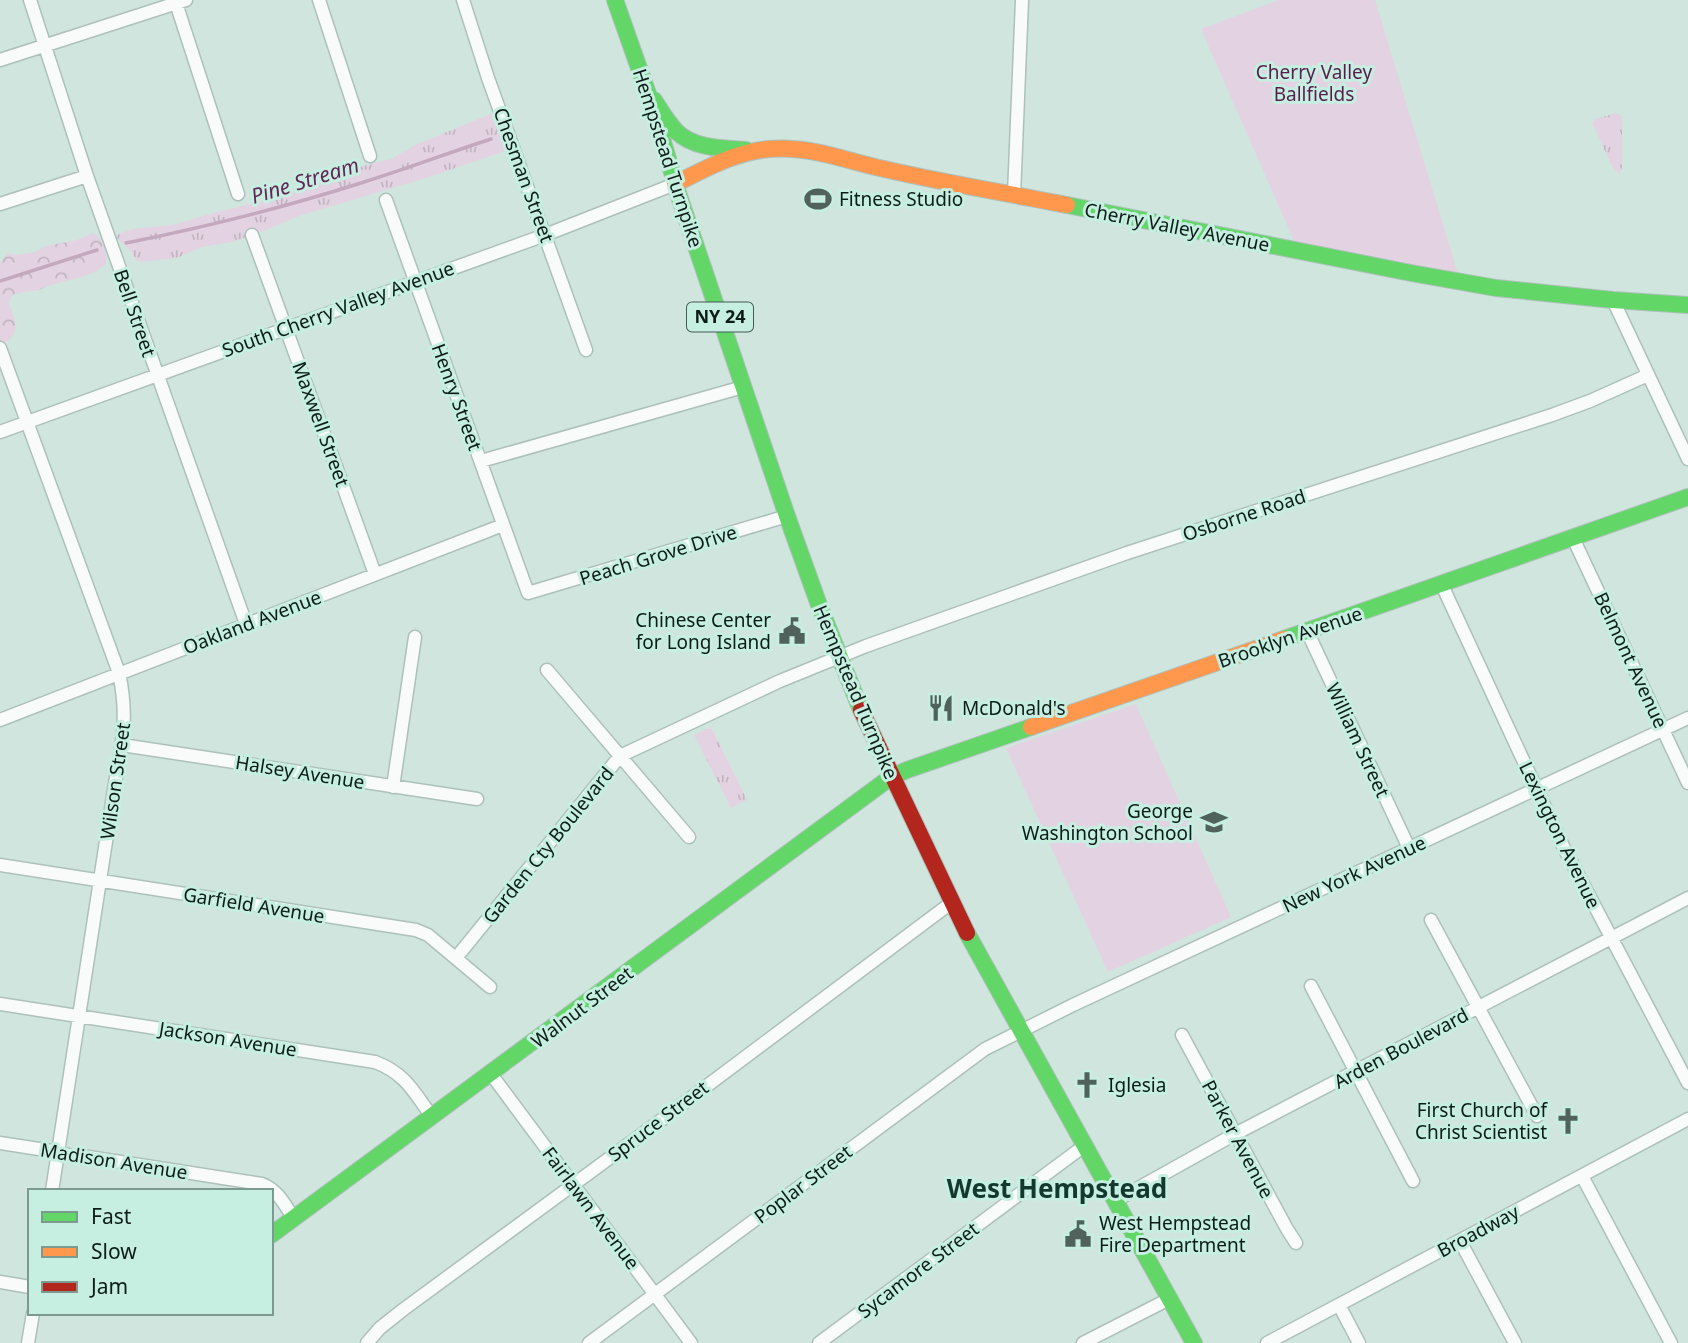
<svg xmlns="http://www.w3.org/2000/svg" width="1688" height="1343" font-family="'Noto Sans',sans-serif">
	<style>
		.grass { fill: url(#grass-tufts) }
		.forest { fill: url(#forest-crowns) }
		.green { fill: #e3d3e2 }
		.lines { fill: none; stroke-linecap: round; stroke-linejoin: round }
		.stream { stroke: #c4a8be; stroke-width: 3.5 }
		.street-casing { stroke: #aec0ba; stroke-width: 15 }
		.fast-casing { stroke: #aec0ba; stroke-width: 18 }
		.slow-casing { stroke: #aec0ba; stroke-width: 18 }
		.jam-casing { stroke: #aec0ba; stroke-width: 18 }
		.street { stroke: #f8fbfa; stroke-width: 12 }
		.fast { stroke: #63d668; stroke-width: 16 }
		.slow { stroke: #ff974d; stroke-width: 16 }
		.jam { stroke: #b3261e; stroke-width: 16 }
		.labels { text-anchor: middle; stroke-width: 6; stroke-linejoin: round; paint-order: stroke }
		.shield { fill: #c6eee1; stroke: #445b54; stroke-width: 2 }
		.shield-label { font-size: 18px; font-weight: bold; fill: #0d1c17 }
		.park-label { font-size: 19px; fill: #581d4c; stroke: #c6eee1 }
		.street-label { font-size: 19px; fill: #0d1c17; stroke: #c6eee1 }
		.poi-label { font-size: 19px; fill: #0d1c17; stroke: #c6eee1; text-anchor: start }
		.water-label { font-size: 21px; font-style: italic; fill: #632756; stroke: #c6eee1 }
		.district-label { font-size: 26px; font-weight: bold; fill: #14382e; stroke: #c6eee1 }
	</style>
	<defs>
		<pattern id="grass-tufts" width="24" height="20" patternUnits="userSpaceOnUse" patternTransform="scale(1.75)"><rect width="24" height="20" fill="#e3d3e2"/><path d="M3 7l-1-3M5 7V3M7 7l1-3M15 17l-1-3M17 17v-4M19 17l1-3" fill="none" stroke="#c2b5c1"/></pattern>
		<pattern id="forest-crowns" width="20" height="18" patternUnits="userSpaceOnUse" patternTransform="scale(1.75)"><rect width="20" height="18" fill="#e3d3e2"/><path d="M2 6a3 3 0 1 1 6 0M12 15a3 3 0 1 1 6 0" fill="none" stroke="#c2b5c1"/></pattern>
	</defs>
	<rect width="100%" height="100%" fill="#cfe5de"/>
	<path class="grass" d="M498 111 511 149 429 177 299 216 271 228 232 242 202 247 177 258 142 262 136 260 130 250 117 238 118 234 133 229 172 225 221 211 263 201 311 186 352 169 391 159 415 145Z
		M1617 113 1622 117V167L1620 175 1612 166 1592 123 1595 119Z
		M711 727 747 800 731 808 694 735Z"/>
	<path class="forest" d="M93 233C104 238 107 252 106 264 92 277 72 279 54 284 49 285 44 288 39 290 29 292 21 291 12 296L9 302C16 326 23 330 0 348V263L8 253 17 255 35 252 46 246 77 240Z"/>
	<path class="green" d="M1279 0H1375L1459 277 1298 250 1201 29Z
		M1136 704 1231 917 1108 972 1006 748Z"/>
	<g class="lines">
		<path class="stream" d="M126 243C206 227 286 207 364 182 406 169 448 153 491 139
			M0 281 97 250"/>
		<defs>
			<path id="street" d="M30 0 87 176 246 624
				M175 0 238 194
				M319 0 370 156
				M463 0 488 78 586 350
				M0 60 186 0
				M1014 195 1022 0
				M386 200 528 593 787 516
				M0 204 87 176
				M252 235 375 574
				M1613 300 1688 459
				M0 348 119 673C128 714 123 743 115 783L52 1191
				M0 432 545 235 675 184
				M481 461 743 387
				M1573 538 1688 783
				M1441 583 1563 846 1688 1083
				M1307 631 1409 848
				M547 670 689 837
				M0 720 503 525
				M122 745 477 799
				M393 787 415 637
				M0 865 416 930 428 935 490 987
				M1431 920 1537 1116
				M456 958 620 756 780 681 866 646 1127 553 1552 415 1590 401 1648 375
				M1311 986 1413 1181
				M0 1004 375 1062C405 1073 414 1092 432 1117
				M1182 1035 1287 1229 1296 1243
				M491 1074 691 1343
				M0 1143 58 1152 75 1157 82 1156 262 1184C278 1190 285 1205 294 1219
				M1582 1176 1671 1343
				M1115 1201 1235 1134 1688 898
				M1460 1241 1515 1343
				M0 1282 30 1287
				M1339 1305 1359 1343
				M28 1343 33 1313
				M367 1343 380 1328 404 1309 664 1118 951 903
				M589 1343 985 1049 1073 1005 1688 718
				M819 1343 1084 1146
				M1083 1343 1169 1299
				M1267 1343 1688 1119"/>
			<path id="fast" d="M615 0 653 108 679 196 787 516 819 605 861 710
				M654 100C661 111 668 123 677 132 695 149 723 148 746 150
				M1067 205 1411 273 1496 288 1613 300 1688 305
				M1284 639 1688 497
				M967 933 1194 1343
				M271 1235 891 777 907 770 1031 727"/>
			<path id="slow" d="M675 184C705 169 735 152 769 149 809 145 846 161 884 169 945 183 1006 193 1067 205
				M1031 727 1284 639"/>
			<path id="jam" d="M861 710 967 933"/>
		</defs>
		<use href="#street" class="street-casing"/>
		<use href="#fast" class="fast-casing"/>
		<use href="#slow" class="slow-casing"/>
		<use href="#jam" class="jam-casing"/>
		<use href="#street" class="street"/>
		<use href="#fast" class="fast"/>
		<use href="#slow" class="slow"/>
		<use href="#jam" class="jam"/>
	</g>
	<defs>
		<symbol id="stadium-bare" viewBox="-9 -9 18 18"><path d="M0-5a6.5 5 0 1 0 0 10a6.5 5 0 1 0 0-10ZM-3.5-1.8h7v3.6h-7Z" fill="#51625d" stroke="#c6eee1" stroke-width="2.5" paint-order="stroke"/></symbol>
		<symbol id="civic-bare" viewBox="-9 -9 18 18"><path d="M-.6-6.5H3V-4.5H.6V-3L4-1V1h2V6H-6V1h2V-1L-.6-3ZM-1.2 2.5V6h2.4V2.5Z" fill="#51625d" stroke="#c6eee1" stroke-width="2.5" paint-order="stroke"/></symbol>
		<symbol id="restaurant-bare" viewBox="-9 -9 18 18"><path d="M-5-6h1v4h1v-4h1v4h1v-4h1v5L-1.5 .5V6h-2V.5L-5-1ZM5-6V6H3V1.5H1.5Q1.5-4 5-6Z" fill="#51625d" stroke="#c6eee1" stroke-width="2.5" paint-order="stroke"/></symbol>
		<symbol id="school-bare" viewBox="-9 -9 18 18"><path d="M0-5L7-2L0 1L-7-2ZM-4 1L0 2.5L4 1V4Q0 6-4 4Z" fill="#51625d" stroke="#c6eee1" stroke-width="2.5" paint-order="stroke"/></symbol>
		<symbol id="church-bare" viewBox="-9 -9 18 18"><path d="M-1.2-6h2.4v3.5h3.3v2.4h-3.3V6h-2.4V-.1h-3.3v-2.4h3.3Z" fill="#51625d" stroke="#c6eee1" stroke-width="2.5" paint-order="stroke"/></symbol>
	</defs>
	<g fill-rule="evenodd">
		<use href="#stadium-bare" x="799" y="180" width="38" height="38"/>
		<use href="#civic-bare" x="773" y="612" width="38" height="38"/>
		<use href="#restaurant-bare" x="922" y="689" width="38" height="38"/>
		<use href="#school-bare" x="1195" y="803" width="38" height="38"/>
		<use href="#church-bare" x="1068" y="1066" width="38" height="38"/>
		<use href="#church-bare" x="1549" y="1102" width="38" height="38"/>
		<use href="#civic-bare" x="1059" y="1215" width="38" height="38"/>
	</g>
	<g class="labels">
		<rect class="shield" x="687" y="302.5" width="66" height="29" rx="5"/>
		<g class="shield-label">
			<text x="720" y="323">NY 24</text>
		</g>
		<g class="park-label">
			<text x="1314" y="79">Cherry Valley<tspan x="1314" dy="22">Ballfields</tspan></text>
		</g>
		<g class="street-label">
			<text transform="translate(668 158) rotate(72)" y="7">Hempstead Turnpike</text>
			<text transform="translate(524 175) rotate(70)" y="7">Chesman Street</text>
			<text transform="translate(1177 227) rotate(11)" y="7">Cherry Valley Avenue</text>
			<text transform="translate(338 309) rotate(-20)" y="7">South Cherry Valley Avenue</text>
			<text transform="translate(135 313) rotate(71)" y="7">Bell Street</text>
			<text transform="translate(457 397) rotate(70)" y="7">Henry Street</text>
			<text transform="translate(321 424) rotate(70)" y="7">Maxwell Street</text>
			<text transform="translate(1244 515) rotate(-18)" y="7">Osborne Road</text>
			<text transform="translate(658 555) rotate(-17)" y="7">Peach Grove Drive</text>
			<text transform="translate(252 622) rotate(-21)" y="7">Oakland Avenue</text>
			<text transform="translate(1290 637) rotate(-19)" y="7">Brooklyn Avenue</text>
			<text transform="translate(1631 660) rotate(65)" y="7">Belmont Avenue</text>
			<text transform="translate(856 692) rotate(67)" y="7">Hempstead Turnpike</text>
			<text transform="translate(1358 740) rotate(65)" y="7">William Street</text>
			<text transform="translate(300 772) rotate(9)" y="7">Halsey Avenue</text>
			<text transform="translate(115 781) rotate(-82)" y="7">Wilson Street</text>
			<text transform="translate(1560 835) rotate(64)" y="7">Lexington Avenue</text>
			<text transform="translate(548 845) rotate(-51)" y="7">Garden Cty Boulevard</text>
			<text transform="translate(1354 874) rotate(-25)" y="7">New York Avenue</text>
			<text transform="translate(254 905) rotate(9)" y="7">Garfield Avenue</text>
			<text transform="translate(582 1007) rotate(-37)" y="7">Walnut Street</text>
			<text transform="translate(228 1039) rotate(9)" y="7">Jackson Avenue</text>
			<text transform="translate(1401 1048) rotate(-28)" y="7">Arden Boulevard</text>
			<text transform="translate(658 1121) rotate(-37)" y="7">Spruce Street</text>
			<text transform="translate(1238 1139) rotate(62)" y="7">Parker Avenue</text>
			<text transform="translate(114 1161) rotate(9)" y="7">Madison Avenue</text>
			<text transform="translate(803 1184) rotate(-37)" y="7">Poplar Street</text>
			<text transform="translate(591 1208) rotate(53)" y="7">Fairlawn Avenue</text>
			<text transform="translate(1478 1231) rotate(-28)" y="7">Broadway</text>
			<text transform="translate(918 1270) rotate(-37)" y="7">Sycamore Street</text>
		</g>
		<g class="poi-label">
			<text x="839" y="206">Fitness Studio</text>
			<text x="771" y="627" text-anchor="end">Chinese Center<tspan x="771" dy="22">for Long Island</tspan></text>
			<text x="962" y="715">McDonald's</text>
			<text x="1193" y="818" text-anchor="end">George<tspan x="1193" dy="22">Washington School</tspan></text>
			<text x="1108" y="1092">Iglesia</text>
			<text x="1547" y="1117" text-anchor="end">First Church of<tspan x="1547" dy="22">Christ Scientist</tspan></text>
			<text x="1099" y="1230">West Hempstead<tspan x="1099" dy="22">Fire Department</tspan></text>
		</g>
		<g class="water-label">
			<text transform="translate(305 181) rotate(-17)" y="7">Pine Stream</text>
		</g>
		<g class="district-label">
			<text x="1057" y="1198">West Hempstead</text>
		</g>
	</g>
	<rect x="28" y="1189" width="245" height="126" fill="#c6eee1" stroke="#7c9a90" stroke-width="2"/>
	<rect x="42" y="1212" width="35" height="10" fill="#63d668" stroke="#7c9a90" stroke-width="2"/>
	<text x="91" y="1224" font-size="21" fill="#0d1c17">Fast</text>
	<rect x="42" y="1247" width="35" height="10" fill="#ff974d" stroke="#7c9a90" stroke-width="2"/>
	<text x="91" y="1259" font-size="21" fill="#0d1c17">Slow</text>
	<rect x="42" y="1282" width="35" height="10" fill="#b3261e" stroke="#7c9a90" stroke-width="2"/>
	<text x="91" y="1294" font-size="21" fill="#0d1c17">Jam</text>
</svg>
